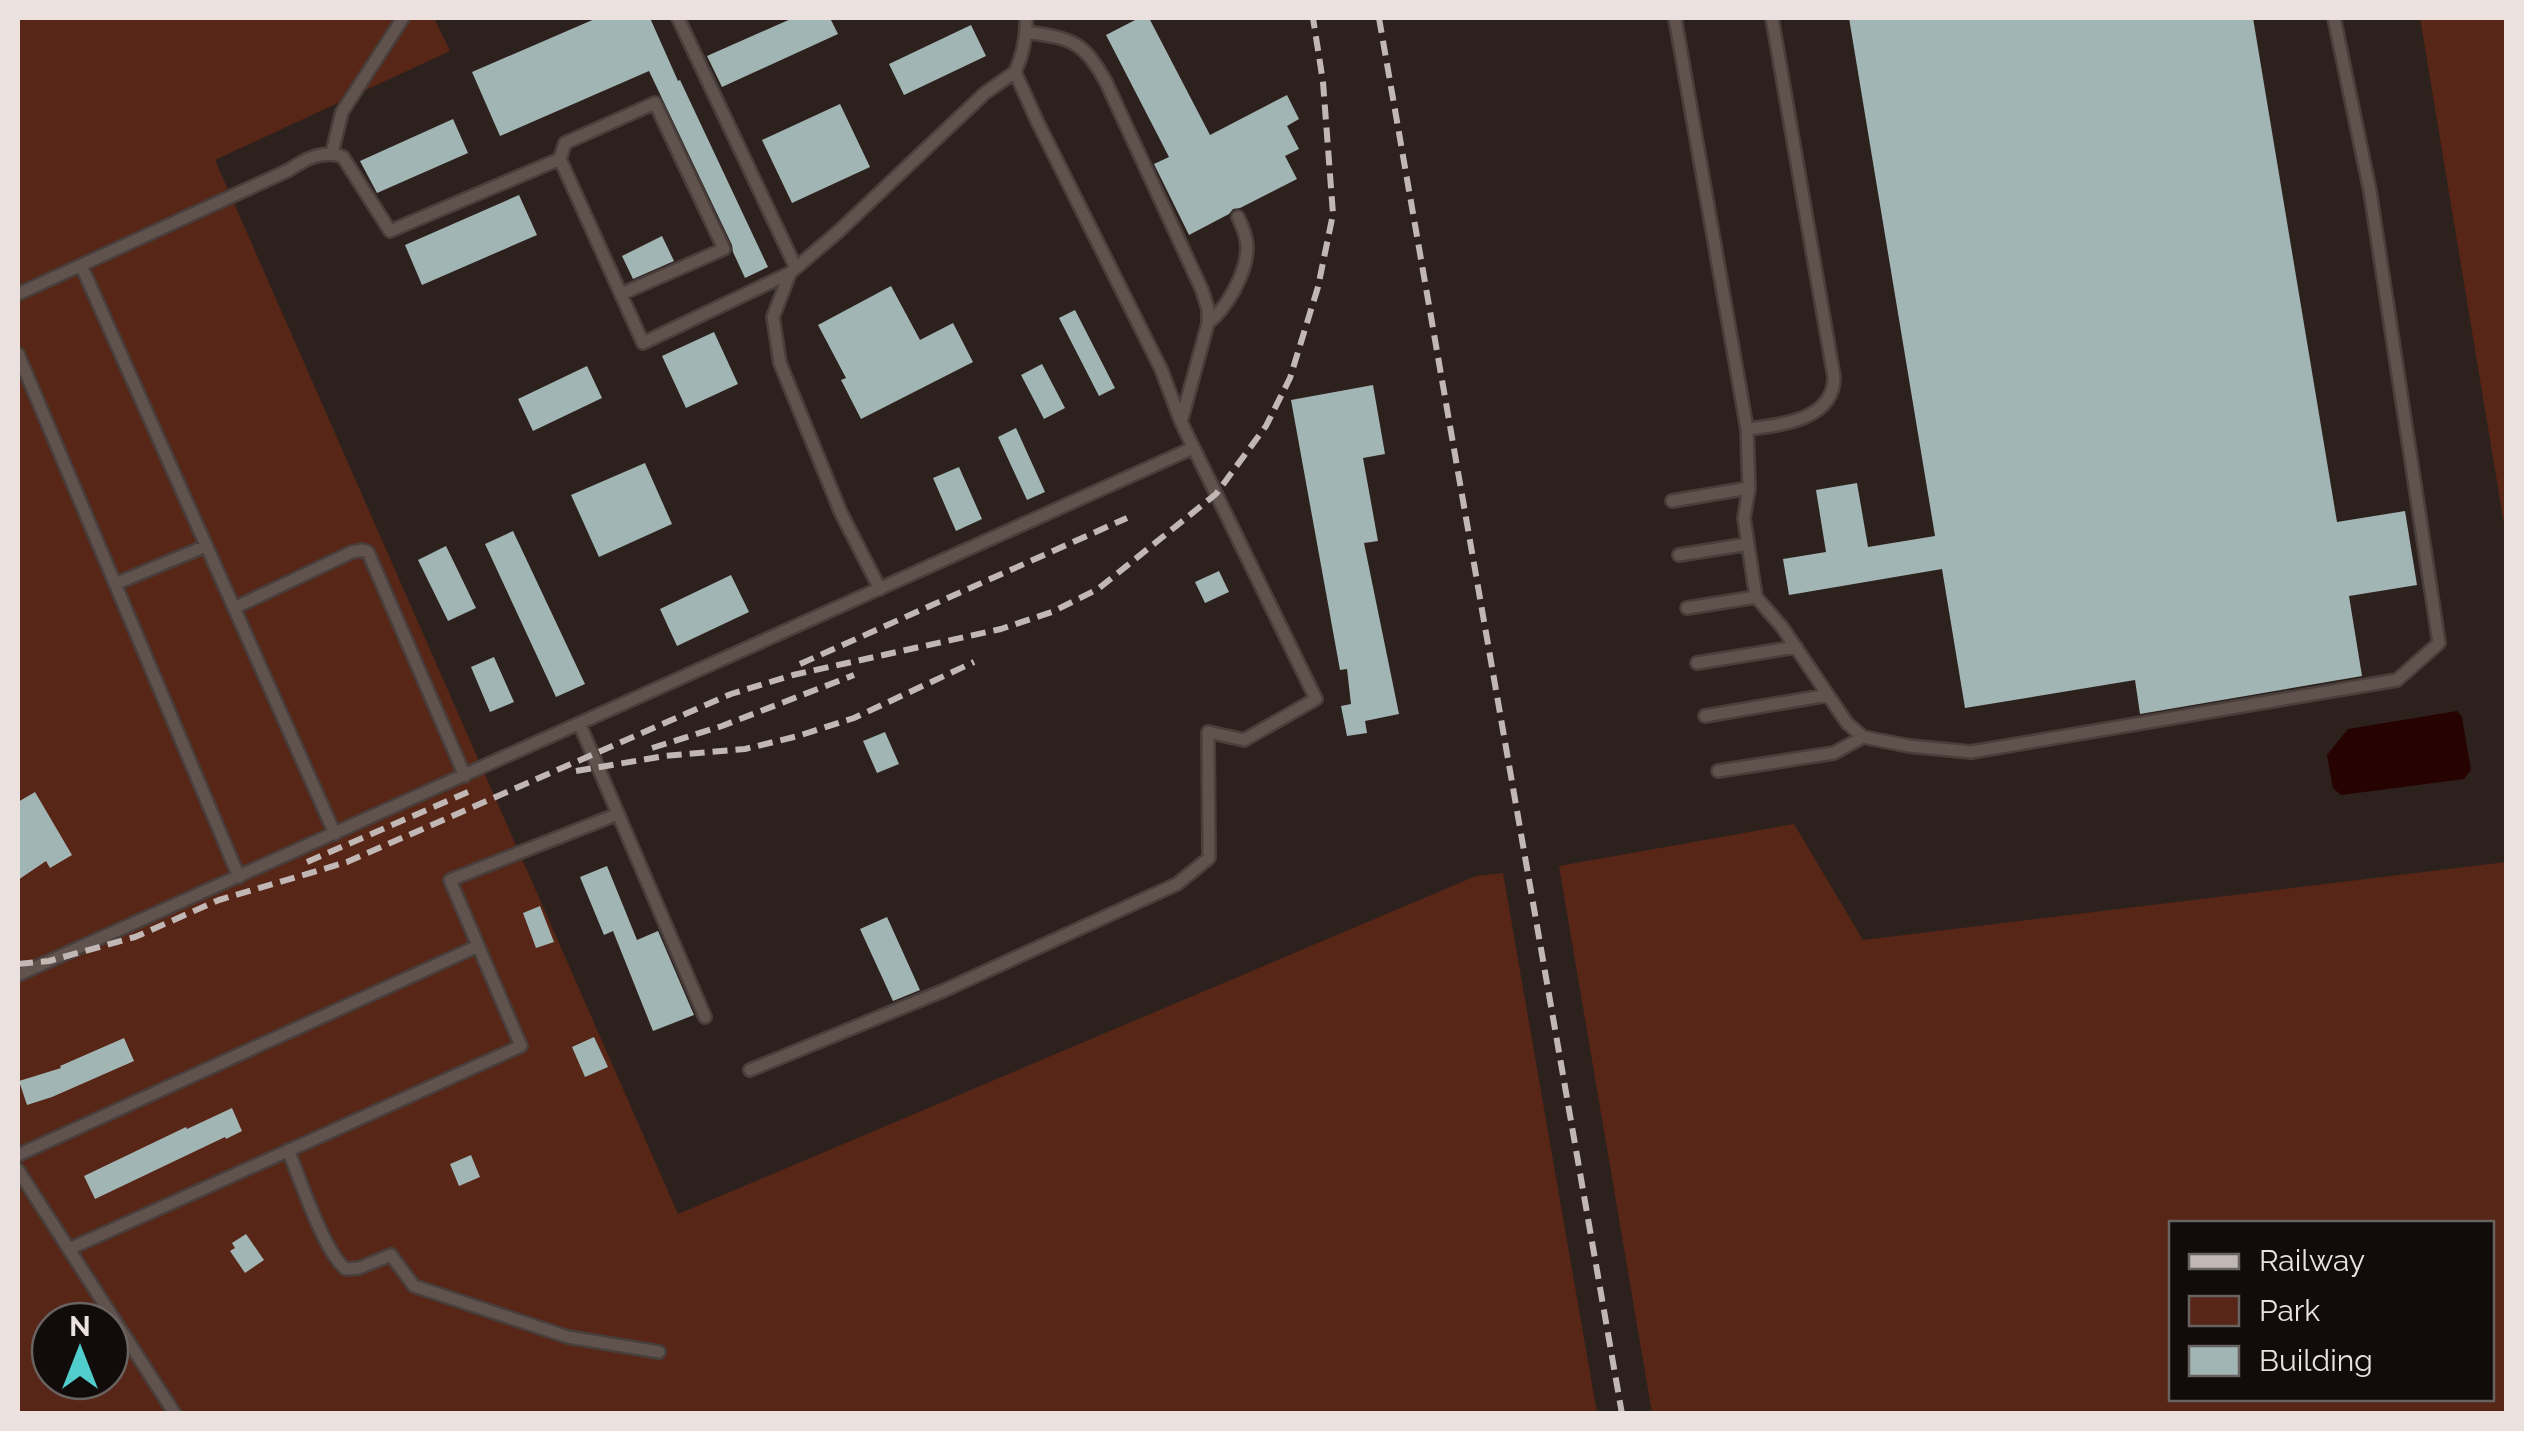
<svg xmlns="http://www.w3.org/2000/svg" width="2524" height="1431" font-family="Raleway,sans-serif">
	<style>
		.green { fill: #572617; fill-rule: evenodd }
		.water { fill: #260200 }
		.building { fill: #a2b5b5 }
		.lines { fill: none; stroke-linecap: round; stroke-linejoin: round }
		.lane-casing { stroke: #483e3b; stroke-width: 16 }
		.lane { stroke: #60524d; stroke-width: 11 }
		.rail { stroke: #c1b7b4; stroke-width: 6; stroke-dasharray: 15 8; stroke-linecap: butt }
	</style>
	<rect width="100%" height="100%" fill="#2d211d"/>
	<path class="green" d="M18 18H434L450 51 215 160 678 1214 1476 876 1503 873 1597 1413H18ZM50 1321H110V1381H50Z
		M2420 18H2506V536Z
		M1794 824 1863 940 2506 862V1413H1652L1559 866ZM2172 1224H2492V1398H2172Z"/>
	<path class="water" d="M2457 711 2462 717 2471 770 2464 779 2341 795 2333 788 2327 755 2348 729Z"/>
	<path class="building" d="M597 18H650L678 81 680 80 768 267 745 278 733 252 732 245 649 71 500 136 472 72Z
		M793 18H830L838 34 722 87 707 56Z
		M1139 18H1149L1210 135 1287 95 1299 119 1287 126 1299 149 1285 156 1297 179 1240 208 1233 209 1229 214 1189 235 1154 164 1169 157 1106 35Z
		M1849 18H2253L2337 522 2405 511 2417 585 2349 596 2362 676 2140 714 2135 680 1965 708 1942 569 1789 595 1783 559 1826 552 1816 490 1857 483 1868 547 1935 536Z
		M971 25 986 56 904 95 889 64Z
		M840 104 870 167 792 203 762 140Z
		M453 119 468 153 377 193 360 161Z
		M519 195 537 235 422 285 405 245Z
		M662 236 674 261 633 279 622 256Z
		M891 286 920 340 953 323 973 362 861 419 841 380 846 378 818 325Z
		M1075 310 1115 388 1099 396 1059 318Z
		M714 332 738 384 686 408 662 356Z
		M1042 364 1065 408 1044 419 1021 375Z
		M587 366 602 398 533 431 518 399Z
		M1373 385 1385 454 1363 458 1378 541 1364 543 1399 714 1365 721 1367 733 1347 736 1341 706 1351 704 1347 669 1340 670 1291 400Z
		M1016 428 1045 492 1027 500 998 437Z
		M645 463 672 524 599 557 571 495Z
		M959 467 982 519 956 531 933 478Z
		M513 531 585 684 556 697 485 544Z
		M446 546 476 608 448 621 418 560Z
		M1219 571 1229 592 1205 603 1195 582Z
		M731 575 749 612 677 646 660 609Z
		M494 657 514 702 490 712 471 667Z
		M885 732 899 764 877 773 863 741Z
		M35 792 72 855 50 868 46 861 18 880V802Z
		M607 866 637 940 658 931 694 1015 653 1031 613 931 604 935 580 877Z
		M540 906 554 942 536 948 523 913Z
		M887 917 920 990 893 1001 860 929Z
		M594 1037 608 1067 585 1077 572 1047Z
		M124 1038 134 1061 52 1097 27 1105 19 1081 61 1068 60 1066Z
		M232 1108 242 1131 226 1139 225 1137 95 1199 84 1176 186 1127 187 1129Z
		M471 1155 480 1177 459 1186 450 1164Z
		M246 1234 264 1260 245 1273 230 1251 235 1248 232 1243Z"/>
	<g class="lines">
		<defs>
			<path id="lane" d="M678 18 796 268
				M1675 18 1747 429 1749 488 1744 518 1756 597 1782 627 1847 723 1863 737 1909 746 1971 752 2397 680 2439 643 2370 191 2334 18
				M1027 32C1073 39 1083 41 1106 82L1202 290 1208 309V323L1181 422
				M332 153 342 112 403 18
				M560 159 565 143 655 103 724 249 621 294
				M81 265 335 834
				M18 294 289 170C305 159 324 149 343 157L390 231 560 159 643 343 790 273
				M1208 323C1227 308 1246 274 1247 249 1247 237 1243 228 1238 217
				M18 354 239 877
				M1747 429C1781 425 1834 420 1834 377L1772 18
				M1672 501 1749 488
				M1679 555 1748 544
				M115 584 206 546
				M880 589 841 513 780 363 773 317 790 273 839 231 985 93 1015 72
				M234 608 352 552 362 550 368 552 465 776
				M1687 608 1756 597
				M1697 663 1796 647
				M1705 716 1828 695
				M580 725 705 1017
				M1718 771 1834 753 1863 737
				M18 975 1193 448
				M750 1070 945 990 1177 884 1209 858 1208 732 1244 740 1316 699 1181 422 1161 369 1037 121 1015 72C1023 54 1027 38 1026 18
				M288 1150C300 1178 324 1253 346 1269L359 1268 391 1255 414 1286 568 1337 659 1352
				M18 1155 478 946
				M18 1170 175 1414
				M69 1249 521 1046 450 880 618 814"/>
		</defs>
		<use href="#lane" class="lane-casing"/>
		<use href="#lane" class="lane"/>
		<path class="rail" d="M1379 18 1622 1414
			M800 664 1127 518
			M652 748 722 726 854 675
			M576 771 665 756 745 749 798 736 854 718 974 662
			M307 862 468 792
			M18 964 49 961 135 937 219 900 347 862 731 694 793 675 1001 629 1052 612 1098 589 1216 494 1266 426 1290 378 1318 287 1333 214 1323 82 1313 18"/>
	</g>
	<rect width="2524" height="1431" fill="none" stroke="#ebe2e0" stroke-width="40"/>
	<rect x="2169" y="1221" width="325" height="180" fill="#110c0a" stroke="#686260" stroke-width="2.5"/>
	<rect x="2189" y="1254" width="50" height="15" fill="#c1b7b4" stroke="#686260" stroke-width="2.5"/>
	<text x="2259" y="1271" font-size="30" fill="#ebe2e0">Railway</text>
	<rect x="2189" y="1296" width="50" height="30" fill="#572617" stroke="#686260" stroke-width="2.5"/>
	<text x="2259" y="1321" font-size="30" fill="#ebe2e0">Park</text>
	<rect x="2189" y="1346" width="50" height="30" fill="#a2b5b5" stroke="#686260" stroke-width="2.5"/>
	<text x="2259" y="1371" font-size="30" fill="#ebe2e0">Building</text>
	<g transform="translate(80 1351)"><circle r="48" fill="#110c0a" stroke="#686260" stroke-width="2.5"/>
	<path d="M0-8L18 38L0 25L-18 38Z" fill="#52cdcd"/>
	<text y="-15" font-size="28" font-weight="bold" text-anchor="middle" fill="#ebe2e0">N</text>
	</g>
</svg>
